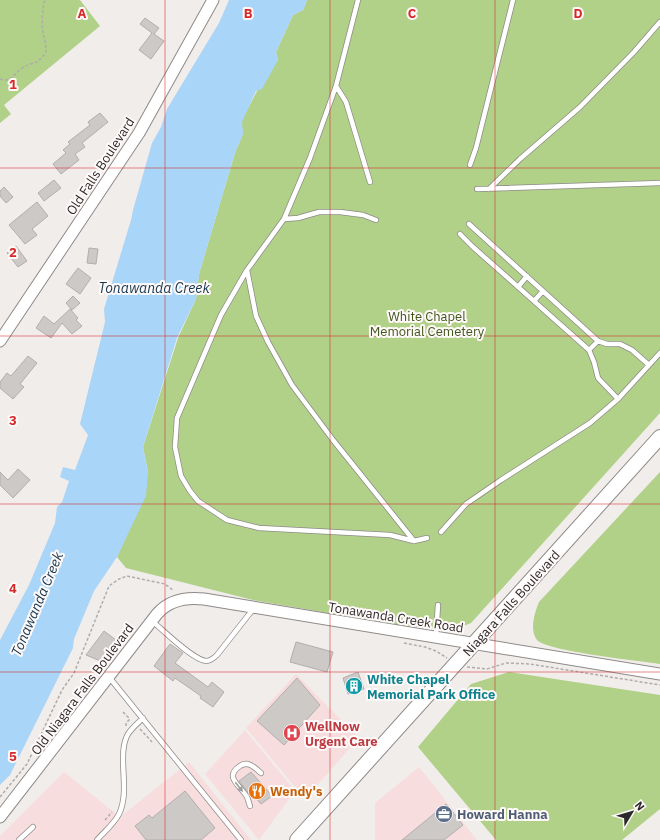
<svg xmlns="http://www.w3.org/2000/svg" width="660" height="840" font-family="'IBM Plex Sans',sans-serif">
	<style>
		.commercial { fill: #f8ddde }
		.green { fill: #b1d088 }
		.water { fill: #a9d5f9 }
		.building { fill: #cdc9c7; stroke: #b2aead }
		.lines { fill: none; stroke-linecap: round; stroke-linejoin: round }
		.service-casing { stroke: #8e8a88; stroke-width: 6 }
		.tertiary-casing { stroke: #8e8a88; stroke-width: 13 }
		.primary-casing { stroke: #8e8a88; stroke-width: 16 }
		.path { stroke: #afacaa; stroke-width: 1.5; stroke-dasharray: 3 2; stroke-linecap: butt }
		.service { stroke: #fff; stroke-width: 4.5 }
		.tertiary { stroke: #fff; stroke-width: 11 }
		.primary { stroke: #fff; stroke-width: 14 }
		.oneway { fill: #a09f9f }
		.grid { fill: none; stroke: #d62828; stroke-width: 1; stroke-opacity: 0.55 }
		.labels { text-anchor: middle; stroke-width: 4; stroke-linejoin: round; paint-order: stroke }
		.street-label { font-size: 13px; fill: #2b2929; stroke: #fffaf9 }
		.park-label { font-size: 13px; fill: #41571e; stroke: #fffaf9 }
		.culture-label { font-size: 13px; font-weight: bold; fill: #0d838f; stroke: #fffaf9; text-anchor: start }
		.health-label { font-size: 13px; font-weight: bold; fill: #be3a42; stroke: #fffaf9; text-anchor: start }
		.food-label { font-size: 13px; font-weight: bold; fill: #c56008; stroke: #fffaf9; text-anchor: start }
		.service-label { font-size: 13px; font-weight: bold; fill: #4e5e75; stroke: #fffaf9; text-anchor: start }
		.water-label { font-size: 14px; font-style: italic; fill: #15364e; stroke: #fffaf9 }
		.grid-label { font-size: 13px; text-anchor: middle; font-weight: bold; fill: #d62828; stroke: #fffaf9; stroke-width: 4; stroke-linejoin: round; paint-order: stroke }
	</style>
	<rect width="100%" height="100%" fill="#f1edeb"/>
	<path class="commercial" d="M296 674 359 738 305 799 246 728Z
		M245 730 295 791 259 840 205 774Z
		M189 762 251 840H0V836L64 772 120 817Z
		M419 767 477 840H375V803Z"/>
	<path class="green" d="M0 0H80L100 26 4 105 11 114 0 123Z
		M307 0H660V413L471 623 454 630 398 625 253 600 126 568 117 557 127 535 148 472 143 447 178 338 196 299 199 274 235 153 243 134 241 122 257 91 278 60 276 52 293 15 303 10Z
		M660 472V664C640 661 546 651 537 640 529 630 535 612 539 602Z
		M509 672 660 695V809L622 840H496L418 747 471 684Z"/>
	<path class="water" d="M229 0H307L303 10 293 15 276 52 278 60 262 89 256 91 242 122 243 134 235 153 199 274 196 299 177 338 143 447 148 472 146 496 117 557 94 591 74 639 73 648 10 775 0 785V640L29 585 55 523 57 507 62 502 69 481 60 477 63 467 75 470 88 435 80 424 105 322 104 309 131 220 133 210 152 143 161 127 167 109 219 23Z"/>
	<path class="building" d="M145 18 159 28 154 34 164 41 151 59 139 50 152 33 140 24Z
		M100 113 108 122 82 143 85 147 75 154 79 160 61 174 53 164 66 153 63 150 70 144 68 142 90 125 88 122Z
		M54 180 61 188 44 201 38 193Z
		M4 187 13 197 6 203 0 196V191Z
		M37 202 48 216 32 229 37 235 25 244 9 225Z
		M16 246 27 261 18 267 7 253Z
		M89 248 98 249 96 264 87 263Z
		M78 268 91 278 80 294 66 284Z
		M73 296 80 303 72 310 66 303Z
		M70 309 78 318 76 320 82 326 72 334 62 323 51 338 36 328 44 316 54 324Z
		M28 356 37 363 20 384 24 387 13 399 0 388V382L7 373 11 376Z
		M18 469 30 480 13 498 0 485V472L8 480Z
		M104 631 120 643 105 663 86 655Z
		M296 642 333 652 327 672 290 662Z
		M170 644 183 653 175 663 208 687 212 682 224 692 213 707 200 698 201 696 175 678 173 681 154 666Z
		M358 672 364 689 348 694 343 678Z
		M297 678 320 705 284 745 257 721Z
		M251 772 272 796 261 804 255 797 253 799 239 781Z
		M185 791 215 828 201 840H146L135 826 149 815 152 818Z
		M446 804 463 825 444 840H402Z"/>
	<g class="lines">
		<defs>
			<path id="service" d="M358 0 336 86 310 158 284 219 247 270 221 315 177 418 175 447 181 476 190 491 198 501 227 520 259 528 390 535 414 541 427 538
				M336 86 346 102 370 182
				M470 165 476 148 513 0
				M477 189 660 183
				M489 189 520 159 580 107 634 52 660 22
				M284 219 298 218 319 212H340L363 215 376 220
				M469 224 598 341 607 344H620L632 350 649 365
				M460 234 473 247 589 350 594 362 598 378 618 399
				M247 270 256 316 268 342 292 385 333 440 414 541
				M518 287 527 276
				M534 301 543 291
				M589 350 598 341
				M441 532 466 504 501 480 590 423 618 399 660 353
				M152 621C163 630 193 660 206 661 211 661 214 658 217 655L254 608
				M436 636 438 605
				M109 677 241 840
				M250 806C249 803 248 799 247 797 241 786 223 777 240 766 248 760 255 768 261 773
				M19 840 33 827
				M97 840C104 832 114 824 119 814 131 790 116 755 128 734 132 728 138 723 143 718"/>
			<path id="tertiary" d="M0 341 139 133 213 0
				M0 817 157 614C169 600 186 597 204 599L660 674"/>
			<path id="primary" d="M297 840 660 437"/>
		</defs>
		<use href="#service" class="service-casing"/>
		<use href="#tertiary" class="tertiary-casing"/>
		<use href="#primary" class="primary-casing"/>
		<path class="path" d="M0 79C10 83 14 74 21 69 33 60 36 67 46 52 46 43 43 35 42 26 42 18 43 10 44 2L46 0
			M404 643 425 647 436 651 447 658
			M467 667 487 669 506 663 530 664 660 685
			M123 712 130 719
			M126 726V723L130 719
			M140 729 152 742
			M0 797 27 764 62 690 74 673 109 586 119 579 127 576 165 584 174 591
			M105 820 112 812"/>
		<use href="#service" class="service"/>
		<use href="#tertiary" class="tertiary"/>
		<use href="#primary" class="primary"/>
	</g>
	<defs><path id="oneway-solid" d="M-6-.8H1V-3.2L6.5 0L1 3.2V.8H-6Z"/></defs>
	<use class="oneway" href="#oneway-solid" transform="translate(239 787) rotate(52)"/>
	<path class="grid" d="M165 0V840M330 0V840M495 0V840M0 168H660M0 336H660M0 504H660M0 672H660"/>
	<defs>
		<symbol id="building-disc" viewBox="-11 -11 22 22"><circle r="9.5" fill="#0f9aa8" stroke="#fffaf9"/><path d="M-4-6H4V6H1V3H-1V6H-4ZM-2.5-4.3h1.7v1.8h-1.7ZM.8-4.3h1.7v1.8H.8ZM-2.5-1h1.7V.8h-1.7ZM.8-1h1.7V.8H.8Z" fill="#fff"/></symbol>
		<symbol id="hospital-disc" viewBox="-11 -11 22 22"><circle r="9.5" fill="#e0444e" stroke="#fffaf9"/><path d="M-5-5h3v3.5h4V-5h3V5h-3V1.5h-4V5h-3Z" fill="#fff"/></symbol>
		<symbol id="restaurant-disc" viewBox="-11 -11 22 22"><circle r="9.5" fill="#e8710a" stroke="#fffaf9"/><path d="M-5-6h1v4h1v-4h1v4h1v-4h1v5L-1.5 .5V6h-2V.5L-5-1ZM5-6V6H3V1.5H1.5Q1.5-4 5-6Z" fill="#fff"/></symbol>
		<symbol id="office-disc" viewBox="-11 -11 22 22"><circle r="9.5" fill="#5c6f8a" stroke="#fffaf9"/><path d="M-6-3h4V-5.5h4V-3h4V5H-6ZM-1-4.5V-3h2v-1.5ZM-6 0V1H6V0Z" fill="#fff"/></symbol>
	</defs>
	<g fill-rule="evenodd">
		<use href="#building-disc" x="344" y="676" width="20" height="20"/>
		<use href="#hospital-disc" x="282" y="723" width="20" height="20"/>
		<use href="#restaurant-disc" x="247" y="781" width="20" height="20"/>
		<use href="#office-disc" x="434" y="804" width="20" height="20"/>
	</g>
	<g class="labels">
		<g class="street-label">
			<text transform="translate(100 166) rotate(-57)" y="5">Old Falls Boulevard</text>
			<text transform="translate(511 603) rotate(-48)" y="5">Niagara Falls Boulevard</text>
			<text transform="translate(396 617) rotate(9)" y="5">Tonawanda Creek Road</text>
			<text transform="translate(82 689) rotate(-53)" y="5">Old Niagara Falls Boulevard</text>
		</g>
		<g class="park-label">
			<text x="427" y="321">White Chapel<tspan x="427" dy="15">Memorial Cemetery</tspan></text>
		</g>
		<g class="culture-label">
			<text x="367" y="684">White Chapel<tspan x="367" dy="15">Memorial Park Office</tspan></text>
		</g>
		<g class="health-label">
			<text x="305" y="731">WellNow<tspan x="305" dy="15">Urgent Care</tspan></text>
		</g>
		<g class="food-label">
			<text x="270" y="796">Wendy's</text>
		</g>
		<g class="service-label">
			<text x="457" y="819">Howard Hanna</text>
		</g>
		<g class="water-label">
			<text x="154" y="293">Tonawanda Creek</text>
			<text transform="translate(37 604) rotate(-67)" y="5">Tonawanda Creek</text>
		</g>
	</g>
	<g class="grid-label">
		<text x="82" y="18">A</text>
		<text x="248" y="18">B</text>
		<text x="412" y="18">C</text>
		<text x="578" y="18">D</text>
		<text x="13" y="89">1</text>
		<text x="13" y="257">2</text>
		<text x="13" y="425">3</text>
		<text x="13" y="593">4</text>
		<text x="13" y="761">5</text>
	</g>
	<g transform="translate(632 812) rotate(52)" stroke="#fffaf9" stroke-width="3" paint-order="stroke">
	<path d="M0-3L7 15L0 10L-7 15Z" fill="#2b2929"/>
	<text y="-6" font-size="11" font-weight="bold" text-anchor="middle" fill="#2b2929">N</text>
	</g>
</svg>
